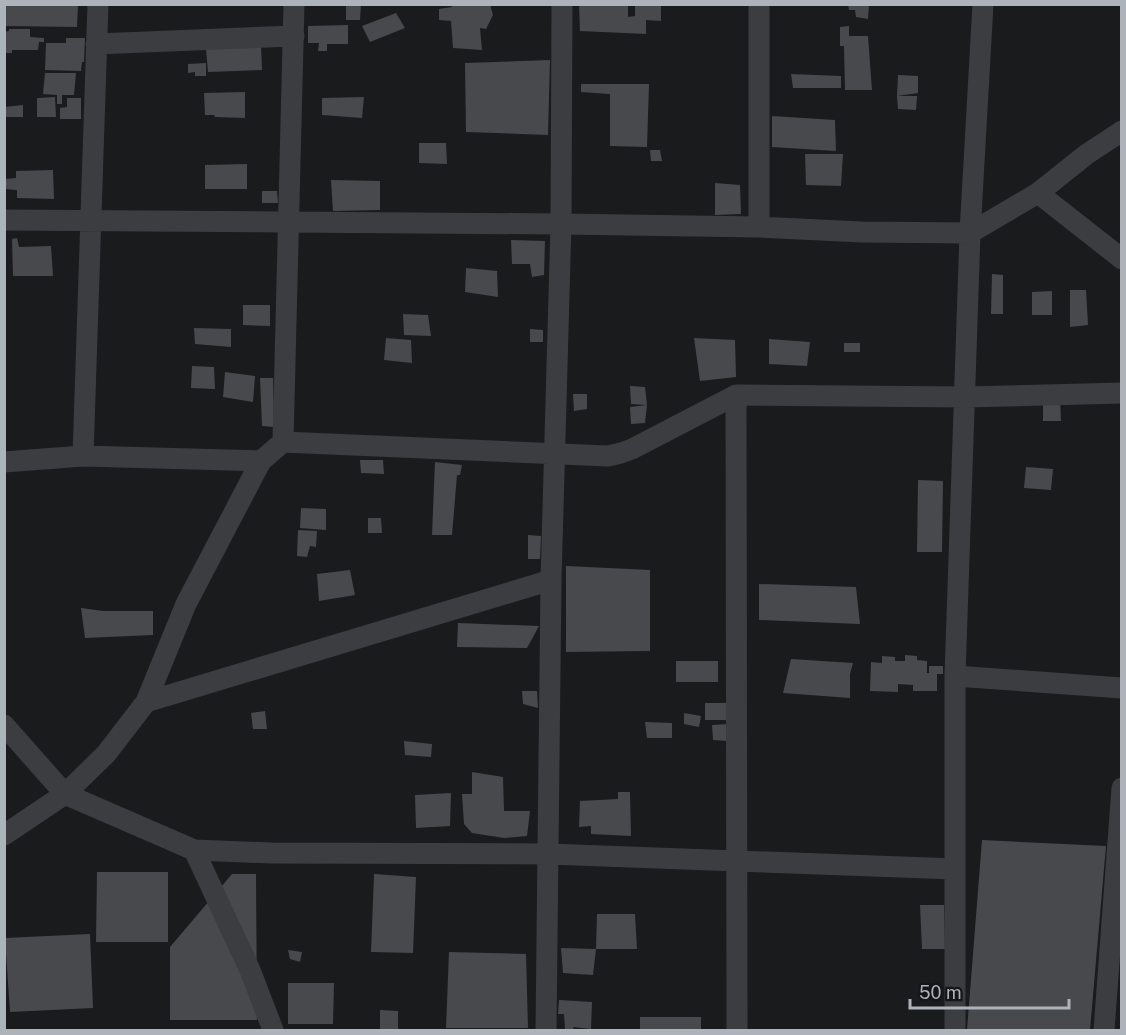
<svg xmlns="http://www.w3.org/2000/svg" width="1126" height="1035" font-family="'Public Sans',sans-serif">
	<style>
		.building { fill: #47494c }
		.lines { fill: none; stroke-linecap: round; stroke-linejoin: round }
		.street { stroke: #3b3d41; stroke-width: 21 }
	</style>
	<rect width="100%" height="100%" fill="#1a1b1d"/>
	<path class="building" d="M4 4H78L77 27 4 26Z
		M346 4H361L360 20H346Z
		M453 4H490L493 15 486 29 480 28 482 50 453 48 451 21 439 20V9L452 7Z
		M579 4H628V17L635 16V4H661V21L646 20V34L580 31Z
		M848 4H869L868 19 856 17 855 10H849Z
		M396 13 405 28 370 42 362 26Z
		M348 25V44H327V51H318L319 43H308V26Z
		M849 26V36H868L872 90H845L844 46H840V27Z
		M9 29H30V37L44 38V42H39L38 50H12V53H4V32L9 31Z
		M66 38H85L84 62H82L81 71 45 70 46 43H66Z
		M261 46 262 70 208 72 206 49Z
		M550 60 548 135 466 132 465 63Z
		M206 63V76H195V72L188 73V64Z
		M45 73H76L74 95H62V104H57V95L43 94Z
		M791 74 841 76V88H793Z
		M898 75 918 76V93L897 96Z
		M581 84H649L647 147 610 146V94L581 92Z
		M245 92V118L215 117 214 115H205L204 93Z
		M897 96H917L916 110 898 109Z
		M55 97 56 117H37V98Z
		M364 97 362 118 322 115V98Z
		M67 98H81V119H60V108L67 107Z
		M23 105V117H4V107Z
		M772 116 835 120 836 151 772 147Z
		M419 143H446L447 164 419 163Z
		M650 150H660L662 161H651Z
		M805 154H843L841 186 806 185Z
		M247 164V189H205V165Z
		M53 170 54 199 17 198V190L4 189V179L16 178V171Z
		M331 180 380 181V210L333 211Z
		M715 183 740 185 741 214 715 215Z
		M262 191H277L278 203H262Z
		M17 238 19 247 51 246 53 276H13L12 239Z
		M511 240 545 241 544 275 532 277 530 264H512Z
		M466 268 497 271 498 297 465 292Z
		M992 274 1003 275V314H991Z
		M1070 290H1086L1088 325 1070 327Z
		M1052 291V315H1032V292Z
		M243 305H270V326L243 325Z
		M403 314 428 315 431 336 404 335Z
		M194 328 231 329V347L195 344Z
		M530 329 543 330V342H530Z
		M386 338 411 340 412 363 384 360Z
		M694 338 735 340 736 377 700 381Z
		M769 339 810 342 807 366 769 364Z
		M844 343H860V352H844Z
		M192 366 214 367 215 389 191 388Z
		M225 372 255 376 253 402 223 397Z
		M260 378H273L274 427 262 426Z
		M630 386 645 387 647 405 645 423 631 424 630 407 647 405 631 404Z
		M573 394H587V409L574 411Z
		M1043 397H1060L1061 421H1043Z
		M360 460H383L384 474 361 473Z
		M435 462 462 465 460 475H457L452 535H432Z
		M1026 467 1053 469 1051 490 1024 488Z
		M918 480 943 481 942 552H917Z
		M301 508 326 509V530L300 528Z
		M368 518H381L382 533H368Z
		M298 530 317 531 316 547 310 546 307 557 297 556Z
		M528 535 541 536 540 559H528Z
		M566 566 650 570V651L566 652Z
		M350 570 355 595 319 601 317 574Z
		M759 584 856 587 860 624 759 620Z
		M81 608 103 611H153V635L85 638Z
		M458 623 539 626 527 648 457 647Z
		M905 655 917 656V660L927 661V673H929V666H943V674H937V691H913V685L898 684V692L870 691 871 662 882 663V656L895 657V661H905Z
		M791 659 853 663 850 674V698L783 693Z
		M676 661H718V682H676Z
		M522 691H537L538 708 523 704Z
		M705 703H726L728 720H705Z
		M265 711 267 729H253L251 713Z
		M684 713 701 716 699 727 684 724Z
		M645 722 672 723V738H647Z
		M728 724V741L713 740 712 725Z
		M404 741 432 744 431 757 405 755Z
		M472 772 503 777 504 811H530L527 836 504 838 472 833 464 824 462 794H472Z
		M618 792H630L631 836 591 834V826L579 827 580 801 618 799Z
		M451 793 450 826 416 828 415 795Z
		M982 840 1106 846 1090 1030H967Z
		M97 872H168V942H96Z
		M232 874H256L257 1020H170V947Z
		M374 874 416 877 413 953 371 952Z
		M920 905H944L945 949H922Z
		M597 914H635L637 949H596Z
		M90 934 93 1008 10 1012 5 938Z
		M561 948 596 949 593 975 563 973Z
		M288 950 302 952 300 962 290 959Z
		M449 952 526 954 528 1028H446Z
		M288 983H334L333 1024H288Z
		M559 1000 592 1002 591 1029 573 1027 574 1030H565L564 1014H558Z
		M380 1010 398 1011V1030H380Z
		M640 1017H701V1030H640Z"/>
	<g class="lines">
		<path class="street" d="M96 44 294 36
			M1038 193 1122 259
			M4 220 561 224 759 227 862 232 970 233 1038 193 1087 154 1122 131
			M759 227V4
			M736 395 737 1030
			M283 442 608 456 621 453 632 449 736 395 965 397 1122 393
			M83 456 98 4
			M4 462 83 456 261 461
			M955 676 1122 688
			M146 702 551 580
			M4 725 65 794 194 850 272 853 549 854 955 869
			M4 835 65 794 106 754 146 702 186 604 261 461 283 442 294 4
			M194 850 250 970 273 1030
			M546 1030 551 580 561 224 562 4
			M955 1030V676L970 233 983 4
			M1104 1030 1122 788"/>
	</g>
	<rect width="1126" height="1035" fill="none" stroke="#adb3bb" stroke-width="12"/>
	<path d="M910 999v9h159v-9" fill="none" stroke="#adb3bb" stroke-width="3"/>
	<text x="919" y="999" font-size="18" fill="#adb3bb" stroke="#151618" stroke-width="4.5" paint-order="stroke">50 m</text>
</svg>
